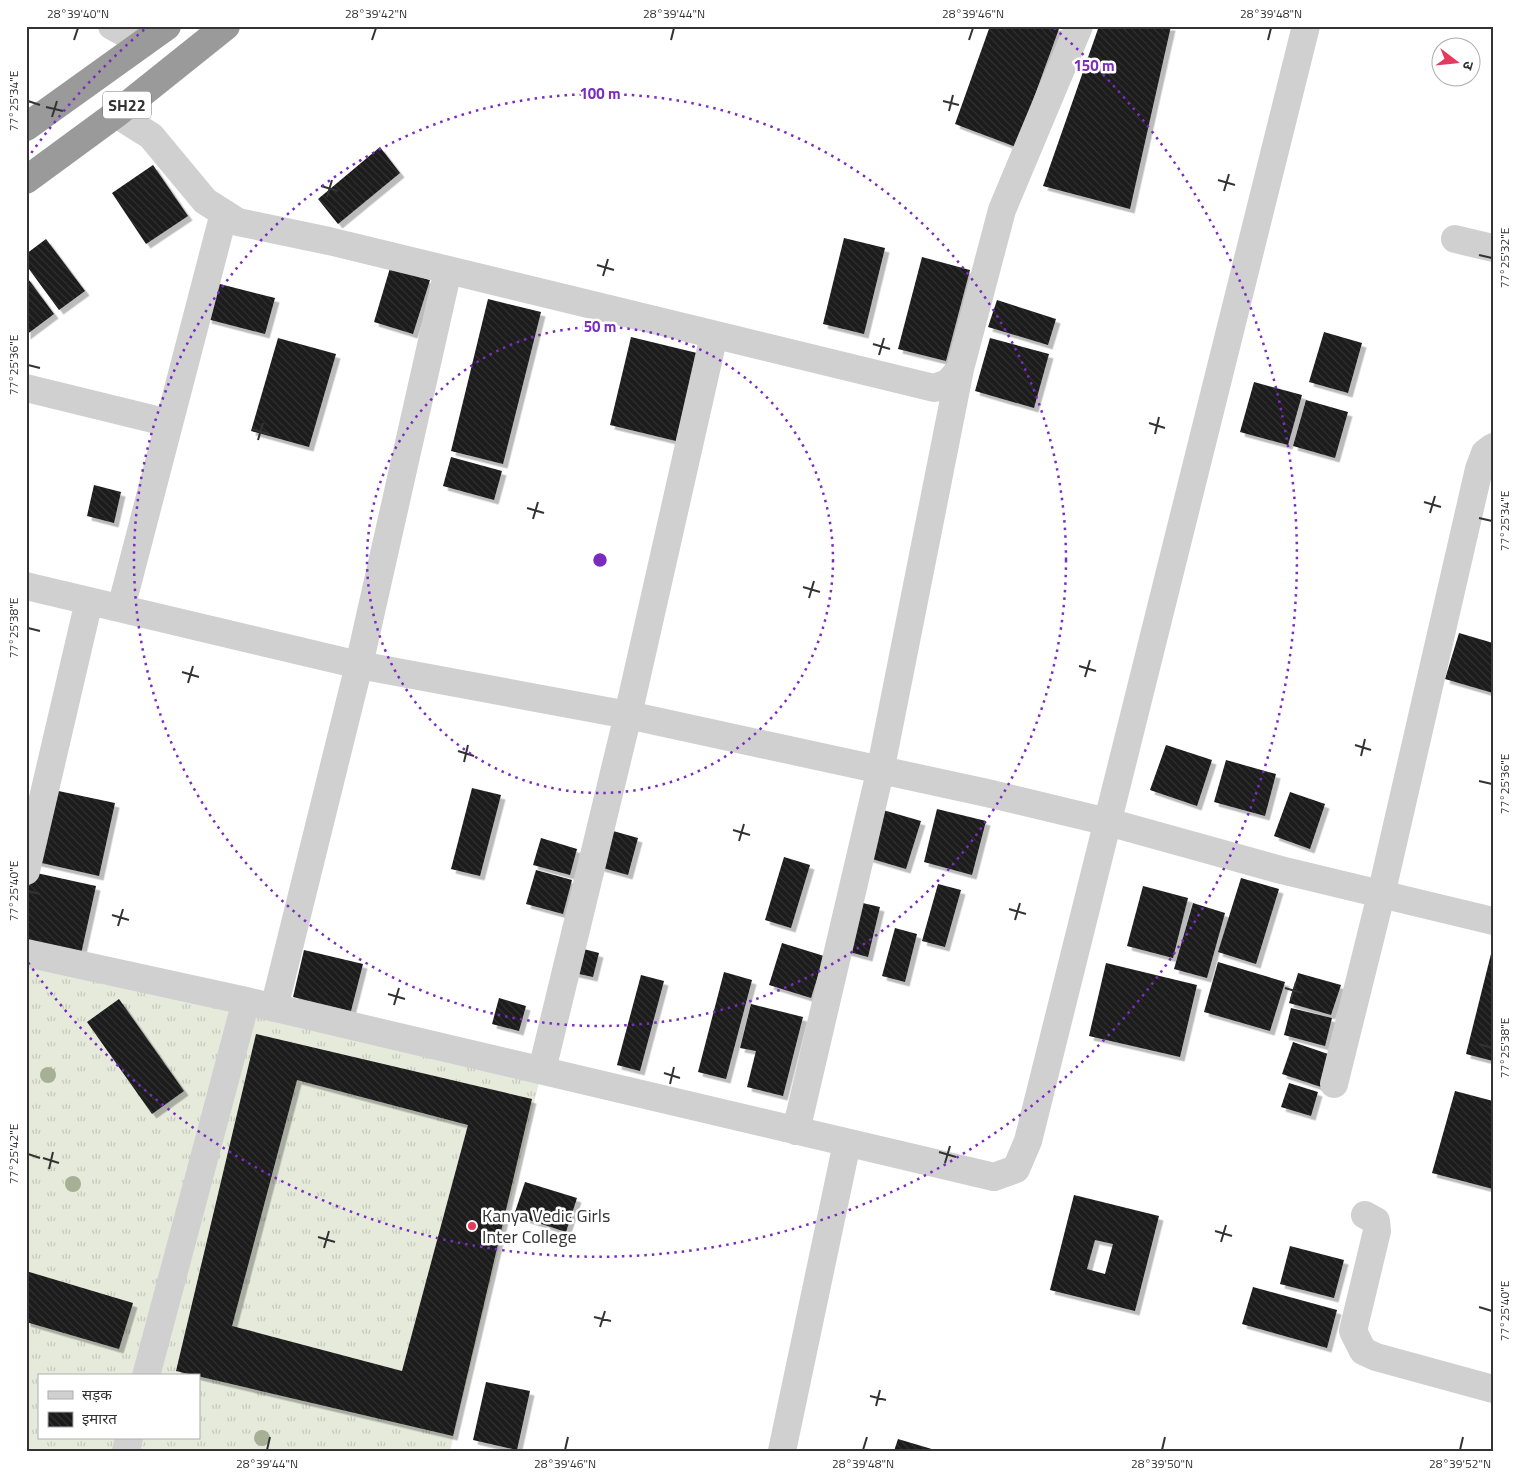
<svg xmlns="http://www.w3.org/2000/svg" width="1519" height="1477" font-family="'Titillium Web','Noto Sans Devanagari',sans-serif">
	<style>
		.grass { fill: url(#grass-tufts); fill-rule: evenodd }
		.building { fill: url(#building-back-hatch); fill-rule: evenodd; filter: url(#shadow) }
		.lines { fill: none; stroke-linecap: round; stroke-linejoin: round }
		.minor { stroke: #d0d0d0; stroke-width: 28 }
		.highway { stroke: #9a9a9a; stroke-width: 28 }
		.tree { fill: #a5b095 }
		.ticks { fill: none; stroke: #333; stroke-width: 2 }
		.ring { fill: none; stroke: #7b2cbf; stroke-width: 2.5; stroke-dasharray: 2.5 5 }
		.poi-dot { fill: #e53a5d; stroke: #fff; stroke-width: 2 }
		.labels { text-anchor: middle; stroke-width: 5; stroke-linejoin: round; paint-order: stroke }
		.shield { fill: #fff; stroke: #707070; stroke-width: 1 }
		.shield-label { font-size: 16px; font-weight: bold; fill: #333 }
		.poi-label { font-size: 18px; fill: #333; stroke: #fff; text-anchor: start }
		.centre { fill: #7b2cbf; stroke: #fff; stroke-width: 2.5 }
		.ring-label { font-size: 15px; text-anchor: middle; font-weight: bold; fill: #7b2cbf; stroke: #fff; stroke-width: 5; stroke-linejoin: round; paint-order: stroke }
		.neatline { fill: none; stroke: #333; stroke-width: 2 }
		.ticks-label { font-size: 12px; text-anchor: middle; fill: #333 }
	</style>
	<defs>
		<pattern id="grass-tufts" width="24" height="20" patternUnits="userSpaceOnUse" patternTransform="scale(1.25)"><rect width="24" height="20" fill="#e5eadb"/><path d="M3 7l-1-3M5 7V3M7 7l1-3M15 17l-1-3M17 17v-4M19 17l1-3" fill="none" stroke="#c5c9bc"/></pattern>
		<pattern id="building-back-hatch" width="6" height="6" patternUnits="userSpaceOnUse" patternTransform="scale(1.25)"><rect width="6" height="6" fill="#1a1a1a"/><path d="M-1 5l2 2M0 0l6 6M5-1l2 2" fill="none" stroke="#333"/></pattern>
		<filter id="shadow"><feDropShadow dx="4.5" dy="4.5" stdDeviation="0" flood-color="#0004"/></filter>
	</defs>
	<rect width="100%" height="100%" fill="#fff"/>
	<path class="grass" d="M26 953 542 1070 450 1451H26ZM39 1376H199V1438H39Z"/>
	<path class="building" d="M990 26H1060L1016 147 955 124Z
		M1099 26H1171L1130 209 1043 186Z
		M380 147 400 173 338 224 318 199Z
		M153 165 188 216 146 244 112 193Z
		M844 238 885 248 864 334 823 324Z
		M46 239 85 291 59 310 26 265V254Z
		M922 257 970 270 946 361 898 349Z
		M390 268 430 280 413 334 374 322Z
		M26 276 54 314 26 335Z
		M216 283 275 298 265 334 207 319Z
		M488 299 541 312 503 464 451 451Z
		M997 300 1056 319 1048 345 988 327Z
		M1324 332 1362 343 1348 393 1309 382Z
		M631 337 697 353 676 441 610 425Z
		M278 338 336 354 309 447 251 431Z
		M990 338 1049 354 1034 408 975 391Z
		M1254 382 1302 395 1288 445 1240 432Z
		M1306 400 1348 412 1335 458 1293 446Z
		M451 457 502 471 494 500 443 486Z
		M94 485 121 492 114 523 87 516Z
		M1459 633 1493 643V693L1445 679Z
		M1166 745 1212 760 1197 806 1150 790Z
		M1226 760 1276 774 1265 816 1214 802Z
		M472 788 501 795 480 876 451 869Z
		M49 789 115 803 99 876 33 861Z
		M1290 792 1325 804 1310 849 1274 836Z
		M876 808 921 821 906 869 862 856Z
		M937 809 986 821 972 875 924 862Z
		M606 829 638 838 628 875 596 866Z
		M541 838 577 849 570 875 533 865Z
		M784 857 810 865 791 928 765 920Z
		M536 870 572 880 563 914 526 904Z
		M32 872 96 886 79 963 26 952V900Z
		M1241 878 1279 889 1256 964 1218 952Z
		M938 884 961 890 945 947 922 941Z
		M1143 886 1188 898 1173 958 1127 946Z
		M854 901 880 907 868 957 842 950Z
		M1193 903 1225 913 1207 978 1174 969Z
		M895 928 917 934 905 982 882 976Z
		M782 943 824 956 811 998 769 985Z
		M576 947 599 953 593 977 570 972Z
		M304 950 363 964 351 1011 293 997Z
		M1492 950 1493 951V1061L1466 1054Z
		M1218 962 1285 982 1270 1031 1204 1012Z
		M1106 963 1197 985 1180 1057 1089 1036Z
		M724 972 752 980 726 1079 698 1072Z
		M1298 973 1341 985 1331 1015 1289 1003Z
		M641 975 664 981 640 1071 617 1065Z
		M499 998 526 1006 519 1031 492 1024Z
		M119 999 184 1091 152 1114 87 1022Z
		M751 1004 803 1017 783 1096 747 1087 756 1051 740 1048Z
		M1291 1008 1332 1018 1325 1046 1284 1035Z
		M256 1034 532 1099 453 1436 176 1371ZM297 1080 468 1125 402 1371 232 1326Z
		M1293 1042 1331 1055 1321 1087 1282 1074Z
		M1289 1083 1318 1092 1311 1116 1281 1107Z
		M1455 1091 1493 1101V1189L1432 1173Z
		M525 1182 577 1198 566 1232 514 1215Z
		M1074 1195 1159 1216 1135 1311 1050 1290ZM1095 1240 1113 1244 1105 1274 1087 1269Z
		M1290 1246 1344 1260 1334 1298 1280 1284Z
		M26 1271 133 1303 119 1349 26 1322Z
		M1253 1287 1337 1310 1327 1348 1242 1324Z
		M486 1382 530 1391 517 1450 473 1440Z
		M898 1439 935 1450V1451H894Z"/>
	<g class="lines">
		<path class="minor" d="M112 26 143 43
			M116 114 151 136 205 201 238 222 329 241 934 388 948 383 960 369 1002 210 1079 26
			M1455 239 1493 248
			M26 388 169 423
			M26 586 359 665 628 715 987 793 1108 822 1281 870 1493 921
			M121 608 224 213
			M26 871 89 601
			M26 953 246 1001 994 1177 1016 1169 1028 1141 1306 26
			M274 1008 359 665 448 270
			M542 1070 628 715 714 335
			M1334 1084 1381 895 1479 469 1485 453 1493 447
			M796 1131 880 772 960 369
			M1365 1215 1376 1221 1377 1231 1353 1331 1363 1351 1376 1357 1493 1389
			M146 1376 246 1001
			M126 1451 129 1438
			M782 1451 847 1143"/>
		<path class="highway" d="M26 127 167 26
			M26 180 116 114 226 26"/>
	</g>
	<g class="tree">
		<circle cx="48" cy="1075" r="8"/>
		<circle cx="73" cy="1184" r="8"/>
		<circle cx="262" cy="1438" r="8"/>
	</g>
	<path class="ticks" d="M74 40 78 28M372 40 376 28M671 40 674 28M969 40 973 28M1268 40 1271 28M28 101 40 105M943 101 959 105M46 107 63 111M949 111 953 95M52 117 57 101M1218 180 1235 185M321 186 338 191M1224 191 1229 174M327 197 332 180M1479 255 1492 258M597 265 614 270M603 276 608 259M873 344 890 349M879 355 884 338M28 365 40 368M1149 423 1165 428M252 429 269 434M1155 434 1159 417M258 440 263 423M1424 502 1441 507M527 508 544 513M1430 513 1435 496M1479 518 1492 521M533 519 538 502M803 587 820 592M809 598 814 581M28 628 40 631M1079 666 1096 671M182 672 199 677M1085 677 1090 660M188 683 193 666M1355 745 1371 750M458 751 474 756M1361 756 1365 739M464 762 468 745M1479 781 1492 784M733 830 750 835M739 841 744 824M28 891 40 894M1009 909 1026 914M112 915 129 920M1015 920 1020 903M118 926 123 909M1285 988 1302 993M388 994 405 999M1291 999 1296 982M394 1005 399 988M1479 1044 1492 1048M664 1073 680 1078M670 1084 674 1067M939 1152 956 1157M28 1154 40 1158M43 1158 59 1163M945 1163 950 1146M49 1169 53 1152M1215 1231 1232 1236M318 1237 335 1242M1221 1242 1226 1225M324 1248 329 1231M1479 1307 1492 1311M594 1317 611 1321M600 1327 605 1311M870 1396 886 1400M876 1406 880 1390M267 1450 270 1437M565 1450 568 1437M863 1450 867 1437M1162 1450 1165 1437M1460 1450 1463 1437"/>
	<g class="ring">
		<circle cx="600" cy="560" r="233"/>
		<circle cx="600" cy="560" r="466"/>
		<path d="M27 159A699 699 0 0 1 146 28M1054 28A699 699 0 1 1 27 961"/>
	</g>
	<circle class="poi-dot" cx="472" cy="1226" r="5"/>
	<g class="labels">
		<rect class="shield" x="103" y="91.5" width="48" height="27" rx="4"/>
		<g class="shield-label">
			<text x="127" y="111">SH22</text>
		</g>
		<g class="poi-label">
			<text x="482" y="1222">Kanya Vedic Girls<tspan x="482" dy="21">Inter College</tspan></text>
		</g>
	</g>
	<circle cx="600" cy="560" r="8" class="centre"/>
	<g class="ring-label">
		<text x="1094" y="71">150 m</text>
		<text x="600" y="99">100 m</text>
		<text x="600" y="332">50 m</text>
	</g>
	<rect width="1519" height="1477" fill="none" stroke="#ffffff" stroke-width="55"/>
	<rect x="38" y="1374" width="162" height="65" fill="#ffffff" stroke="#adadad"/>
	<rect x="48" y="1391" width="25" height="8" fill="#d0d0d0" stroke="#adadad"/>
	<text x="82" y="1400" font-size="15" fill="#333333">सड़क</text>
	<rect x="48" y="1412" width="25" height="15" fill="url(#building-back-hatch)" stroke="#adadad"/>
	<text x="82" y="1424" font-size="15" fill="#333333">इमारत</text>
	<g transform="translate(1456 62) rotate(106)"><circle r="24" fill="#ffffff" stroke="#adadad"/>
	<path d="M0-4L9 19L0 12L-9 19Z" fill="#e53a5d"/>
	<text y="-8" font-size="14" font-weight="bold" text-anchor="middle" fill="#333333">उ</text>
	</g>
	<rect x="28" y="28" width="1464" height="1422" class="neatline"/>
	<g class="ticks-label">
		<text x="78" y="18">28°39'40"N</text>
		<text x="376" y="18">28°39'42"N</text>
		<text x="674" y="18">28°39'44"N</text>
		<text x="973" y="18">28°39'46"N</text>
		<text x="1271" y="18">28°39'48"N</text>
		<text transform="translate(14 101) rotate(-90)" y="4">77°25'34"E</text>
		<text transform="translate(1505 258) rotate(-90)" y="4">77°25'32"E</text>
		<text transform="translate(14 365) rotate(-90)" y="4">77°25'36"E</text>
		<text transform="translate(1505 521) rotate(-90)" y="4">77°25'34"E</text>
		<text transform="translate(14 628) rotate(-90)" y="4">77°25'38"E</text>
		<text transform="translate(1505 784) rotate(-90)" y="4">77°25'36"E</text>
		<text transform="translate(14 891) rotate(-90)" y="4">77°25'40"E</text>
		<text transform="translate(1505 1048) rotate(-90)" y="4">77°25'38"E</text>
		<text transform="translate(14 1154) rotate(-90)" y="4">77°25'42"E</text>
		<text transform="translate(1505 1311) rotate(-90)" y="4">77°25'40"E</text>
		<text x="267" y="1468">28°39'44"N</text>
		<text x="565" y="1468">28°39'46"N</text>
		<text x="863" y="1468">28°39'48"N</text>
		<text x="1162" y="1468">28°39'50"N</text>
		<text x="1460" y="1468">28°39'52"N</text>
	</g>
</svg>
